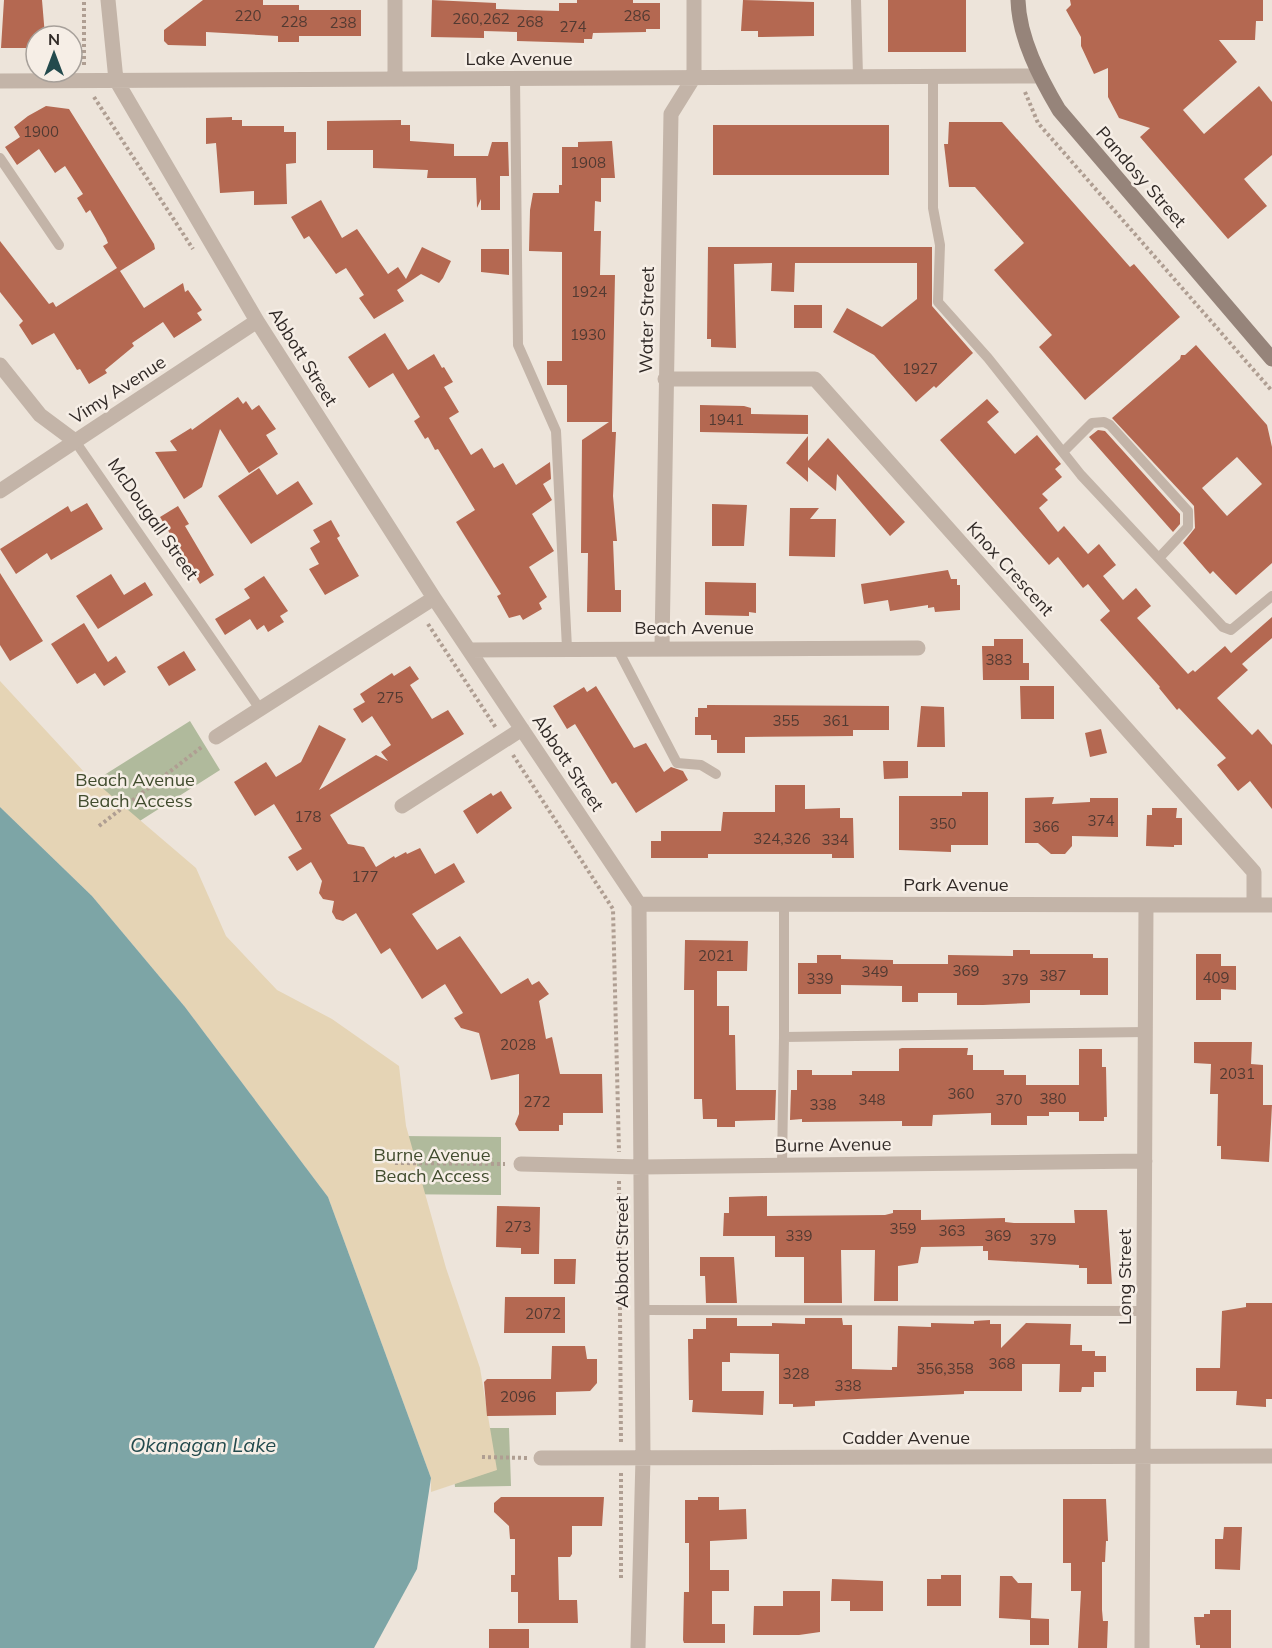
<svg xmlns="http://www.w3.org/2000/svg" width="1272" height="1648" font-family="Mulish,sans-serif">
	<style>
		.green { fill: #b0ba9c }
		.sand { fill: #e5d4b5 }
		.water { fill: #7da5a6 }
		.building { fill: #b46851; fill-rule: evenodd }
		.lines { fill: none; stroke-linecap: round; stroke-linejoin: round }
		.path { stroke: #af9e92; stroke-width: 4; stroke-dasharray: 3 3; stroke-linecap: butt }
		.lane { stroke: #c3b4a8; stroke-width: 10 }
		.street { stroke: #c3b4a8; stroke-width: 15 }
		.secondary { stroke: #96847a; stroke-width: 15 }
		.labels { text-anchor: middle; stroke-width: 5; stroke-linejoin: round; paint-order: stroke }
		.number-label { font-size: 15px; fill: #523a32 }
		.street-label { font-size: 18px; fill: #312a27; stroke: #f6eee6 }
		.park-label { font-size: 18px; fill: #414c2e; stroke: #f6eee6 }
		.water-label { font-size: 20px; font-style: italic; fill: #234a4d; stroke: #f6eee6 }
	</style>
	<rect width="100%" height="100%" fill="#ede4da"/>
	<path class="green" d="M190 721 220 770 124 831 82 789Z
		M403 1136 501 1137V1195L381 1194Z
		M450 1428H509L511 1486 455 1487Z"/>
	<path class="sand" d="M0 681 86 774 196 868 226 936 277 990 332 1019 399 1066 406 1126 446 1268 480 1368 497 1470 431 1492V1478L328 1197 185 1007 92 896 0 807Z"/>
	<path class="water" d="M0 807 92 896 185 1007 328 1197 431 1478 417 1569 374 1648H0Z"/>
	<path class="building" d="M4 0H42L45 36H36V48H1Z
		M203 0H263V5H299V10H361V36H299V42H278V36L206 32V46L168 45 164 41V30Z
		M432 0 496 3V9L559 11V3H577V0H633V3H660V29H646V32L593 33 592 39H584V43L517 41V32L484 31V38L431 37Z
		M743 0 814 2V36L758 37V31H741Z
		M888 0H966V52H888Z
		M1070 0H1263V21H1256L1255 40H1219L1237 62 1183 110 1204 134 1259 86 1272 102V155L1244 179 1267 206 1228 239 1140 137 1150 128 1119 118 1108 97V68L1094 74 1081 46V37L1066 10 1071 5Z
		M46 106 69 109 154 244 155 249 120 271 144 308 183 283 185 292 188 290 202 310 197 313 202 320 174 338 163 322 132 343 134 346 105 370 107 373 89 384 80 369 77 370 54 333 32 345 19 325 23 321 0 292V241L49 304 53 302 56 307 117 268 103 246 108 243 106 238 90 210 86 213 77 198 83 194 65 166 55 173 39 149 17 165 5 147 20 137 14 127 28 116Z
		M232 117V120H242V126H284V132H296V163L286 164 287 204 254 205V191L220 193 216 143 206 144V118Z
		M401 120V125H410V141L454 144V156H488L492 142H508L509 176H500V210H481V199L477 208 476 178H427L428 170 373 168V150H327V121Z
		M949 122H1002L1130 267 1134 264 1180 317 1085 400 1039 347 1052 335 994 270 1024 243 975 187H949L944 144H948Z
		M713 125H889V175H713Z
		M612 141 615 178H601V202L595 201 594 231H601L600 275H615L612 420V432H616L613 496 617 541H613L615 590H621V612H587L588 553H581L582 440 609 422H567V385H547V361H562V252L529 251 530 210 533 193H559V185H562V147H578V142Z
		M321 200 342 238 357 229 388 274 398 267 406 279 422 247 451 261 443 278 439 283 421 274 397 290 404 301 374 319 359 298 364 295 346 268 336 274 309 236 304 239 291 217Z
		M708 247H932V306L973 353 936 388 934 386 916 402 874 355 833 332 847 308 882 327 917 299V263H795L794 292 771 291 772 263 734 264 736 348 711 347V339H707Z
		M481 249H509V275L481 272Z
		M794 305H822V328H794Z
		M385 333 408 370 434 354 442 368 444 367 453 382 444 387 459 412 449 418 471 455 482 448 494 468 503 463 516 485 550 462 551 479 543 484 552 500 532 514 554 551 529 567 547 597 539 603 542 609 523 620 520 615 509 618 497 596 501 594 456 522 475 510 438 449 435 450 428 437 425 439 414 421 420 417 393 373 369 388 348 357Z
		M1196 345 1267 425 1272 447V563L1236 595 1213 571 1210 574 1183 543 1195 528 1194 506 1112 418 1180 359 1181 355H1185ZM1237 457 1262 484 1227 516 1202 488Z
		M238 397 243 404 246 401 252 410 259 405 276 429 266 435 278 454 249 473 220 429 202 487 184 499 155 452 177 451 170 441 191 428 192 430Z
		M987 399 999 412 987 422 1015 454 1037 435 1061 464 1055 469 1062 477 1042 494 1048 500 1039 508 1058 532 1064 526 1088 554 1099 544 1116 565 1103 576 1123 600 1136 588 1151 606 1137 618 1188 674 1193 670 1195 672 1225 646 1231 653 1272 617V638L1242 664 1248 670 1217 698 1252 735 1258 729 1272 745V809L1250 781 1238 791 1217 765 1226 758 1179 708 1177 710 1159 688 1160 687 1100 620 1110 611 1088 584 1083 588 1058 557 1049 565 940 440Z
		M700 405 744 406 751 408V414L808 415V434L700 432Z
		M1098 430 1105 431 1180 514V524L1173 532 1089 437Z
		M808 436V461L828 438 905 522 890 536 837 474 836 491 808 467V482L786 463Z
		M259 468 277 495 298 481 313 504 251 544 218 496Z
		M87 503 103 529 51 560 47 553 16 574 0 549 68 506 71 512Z
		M712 504 747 505 744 546H712Z
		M178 506 189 524 185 526 214 575 200 584 160 517Z
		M790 508H819L810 519H836L835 557 789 556Z
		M331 520 340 536 337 538 359 576 325 595 309 569 319 564 310 548 320 542 313 530Z
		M948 570 951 579H957V585H960V610L935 612 934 607 928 608V605L890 611 888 600 864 604 861 584Z
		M0 573 43 641 10 661 0 645Z
		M111 574 124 595 145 582 153 595 98 629 76 596Z
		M264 576 288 611 280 616 284 622 268 632 264 625 257 630 250 619 225 635 215 619 250 598 244 589Z
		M705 582 756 583V613L749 612V616L705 615Z
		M84 623 108 662 116 656 126 672 104 686 95 673 77 684 51 644Z
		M994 639H1023V663H1029V680H983L982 646H994Z
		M184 651 196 670 169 686 157 667Z
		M410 666 419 679 410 685 432 719 448 710 464 734 330 815 348 844 364 847 376 867 394 856 395 858 406 852 407 854 420 848 435 874 454 863 465 882 412 914 437 950 460 936 501 994 528 978 532 985 539 981 549 994 539 1001 546 1039 552 1037 560 1074H602L603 1113H563V1125H559V1131H519L515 1124 519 1114V1074L491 1080 479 1033 461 1028 454 1018 463 1013 445 984 422 999 390 948 381 954 356 913 343 921 336 919 332 912 334 901 323 899 319 893 322 881 311 862 297 871 288 857 302 849 274 804 255 816 234 782 266 762 276 777 301 762 319 725 346 739 319 790 376 755 388 761 381 752 391 745 372 716 362 723 353 709 365 702 360 694 392 673 394 676Z
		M596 686 634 748 646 743 664 772 671 767 683 771 688 780 636 813 616 782 612 784 575 724 567 729 553 706 584 687 587 692Z
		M1020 686H1054V719H1021Z
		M707 705 889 706V730H853V736L745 737V753H717V740H711V735H695V717H698V708H707Z
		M921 706 944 707 945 747H917Z
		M1101 729 1107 753 1090 757 1085 733Z
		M883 761H908V778L884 779Z
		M775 785H805V809L840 808V818H853L854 858H832V854H708V858H651V841H661V831H721L723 812H775Z
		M501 791 512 808 477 834 463 811 491 793 493 796Z
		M962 792H988V845H951V852L899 850V796H962Z
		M1054 797 1052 804 1090 802V798H1118V837L1072 836V846L1065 854H1051L1038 843H1025V798Z
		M1152 808H1177L1176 818H1182V845H1174V847L1146 846 1147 815H1152Z
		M685 940 748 941 747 971H717V1006H729V1035H735L736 1090H776L775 1120 735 1121V1127H717V1119H703L702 1099H694V990H684Z
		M1013 950H1030V954H1093V958H1108V995H1080V990H1030V1003L983 1005H957V993H918V1002H902V986L841 985V994H798V963H817V955H841V959L893 960V964H948V955L1013 956Z
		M1196 954H1221V966H1236V990L1221 989V1000H1196Z
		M1194 1042H1252L1251 1064 1263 1065V1105H1272L1269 1162 1221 1159V1146H1217L1218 1094H1210L1211 1064 1194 1063Z
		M902 1048H968L967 1055H973V1070H1004V1075H1026V1085H1079V1049H1102V1067H1106L1107 1117H1104V1121H1079V1112H1049V1116H1027V1125H991V1113L933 1115 932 1126H902V1121L802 1122V1119L790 1120 791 1090H797V1070H812V1075H852V1071H899V1049Z
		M767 1196V1216L885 1215 893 1213V1210H921V1220L1005 1218V1222L1014 1223H1075L1074 1210H1107L1112 1284H1087V1268H1079V1265L988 1260V1251H983V1246L921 1247 918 1263 898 1266V1301H874L875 1250H841L842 1303H804V1257H775V1236H723L724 1213H729V1197Z
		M497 1206 540 1207 539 1254H521V1248L496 1247Z
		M700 1257H734L737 1303H706L705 1276H700Z
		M554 1259H576L575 1284H554Z
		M505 1297H565V1333H504Z
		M1246 1303H1272V1399H1266V1407L1236 1405 1237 1391H1196V1368H1220L1222 1311 1246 1307Z
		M706 1318H737V1326H772V1323L805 1324V1318H842L843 1325H852V1369L892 1370V1367H897L898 1326 931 1327V1323L974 1324V1321L990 1320V1324H1001V1348L1026 1323 1071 1324 1070 1345H1082V1351H1095V1356H1106V1372H1094V1387H1082L1081 1392H1059L1060 1364H1022V1391H964V1394L815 1401V1406L793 1407V1404H779V1354L730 1353V1362H722V1391H764L763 1415 692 1412 693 1400H689L688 1339H693V1329H706Z
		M552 1346H585L587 1359H597V1383L590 1391 556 1392V1415L487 1416 484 1382 487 1379H551Z
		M501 1497H604L602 1526H572V1554L570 1557H558L559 1600H577L578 1623H518V1592H511V1575H515V1539H510L509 1526 494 1512V1503Z
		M698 1497H719V1510L746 1509 747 1539 710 1541V1570H729V1591H712V1624H725V1643H684L683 1640 684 1592H689V1543H685V1500H698Z
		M1063 1499H1106L1108 1541H1106L1105 1562H1102V1610L1103 1621H1108L1107 1648H1078L1081 1591H1071V1563H1063Z
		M1224 1527H1242L1240 1570 1215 1569V1539H1223Z
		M941 1575H961V1606H927V1579H941Z
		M1000 1576H1012L1018 1583H1032L1031 1618 1049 1619V1645H1030V1620L999 1618Z
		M832 1579 883 1581V1611H850V1601H831Z
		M783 1591H820V1632L799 1635H753L754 1606H783Z
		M1210 1610H1231V1648H1200V1645H1196L1194 1617H1204V1614H1210Z
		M489 1629H529V1648H489Z"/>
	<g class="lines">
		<path class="path" d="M84 65V0
			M1025 92 1038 123 1272 391
			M94 97 193 249
			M428 624 496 728
			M513 755 613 909 619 1152
			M99 826 203 746
			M395 1163 505 1164
			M619 1181 621 1443
			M482 1457 527 1458
			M621 1578V1472"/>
		<path class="lane" d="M856 0 858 76
			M933 76V208L940 245 938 302 988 358 1081 475 1223 627 1231 630 1272 596
			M515 78 518 345 556 431 567 648
			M0 158 59 245
			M75 441 260 709
			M1063 452 1092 423 1104 422 1110 425 1188 511V527L1159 558
			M617 648 677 763 701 765 716 774
			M784 905V1037
			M782 1166 784 1037 1145 1032
			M642 1310 1144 1311"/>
		<path class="street" d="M108 0 116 80 257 321 434 598 639 904 643 1458 638 1648
			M395 0V79
			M0 81 1039 76
			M0 365 40 415 75 441
			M665 379H815L1254 872V905
			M0 491 257 321
			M662 647 671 114 694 77V0
			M469 650 918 648
			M216 737 434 598
			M402 806 522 729
			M639 904 1272 905
			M521 1164 642 1167 1145 1161
			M541 1458 1272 1456
			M1142 1648 1146 905"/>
		<path class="secondary" d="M1018 0C1019 38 1040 78 1059 110L1272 359"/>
	</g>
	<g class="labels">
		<g class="number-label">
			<text x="248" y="21">220</text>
			<text x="637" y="21">286</text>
			<text x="481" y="24">260,262</text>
			<text x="294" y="27">228</text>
			<text x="530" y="27">268</text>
			<text x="343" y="28">238</text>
			<text x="573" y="32">274</text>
			<text x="41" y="137">1900</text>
			<text x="588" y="168">1908</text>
			<text x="589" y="297">1924</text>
			<text x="588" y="340">1930</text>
			<text x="920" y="374">1927</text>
			<text x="726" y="425">1941</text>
			<text x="999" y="665">383</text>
			<text x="390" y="703">275</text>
			<text x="786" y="726">355</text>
			<text x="836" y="726">361</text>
			<text x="308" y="822">178</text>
			<text x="1101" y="826">374</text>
			<text x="943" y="829">350</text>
			<text x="1046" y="832">366</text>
			<text x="782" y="844">324,326</text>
			<text x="835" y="845">334</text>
			<text x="365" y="882">177</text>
			<text x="716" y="961">2021</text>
			<text x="966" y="976">369</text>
			<text x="875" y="977">349</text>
			<text x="1053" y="981">387</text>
			<text x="1216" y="983">409</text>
			<text x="820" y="984">339</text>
			<text x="1015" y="985">379</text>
			<text x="518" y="1050">2028</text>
			<text x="1237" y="1079">2031</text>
			<text x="961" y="1099">360</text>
			<text x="1053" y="1104">380</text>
			<text x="872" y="1105">348</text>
			<text x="1009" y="1105">370</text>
			<text x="537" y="1107">272</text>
			<text x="823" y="1110">338</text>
			<text x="518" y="1232">273</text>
			<text x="903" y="1234">359</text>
			<text x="952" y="1236">363</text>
			<text x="799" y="1241">339</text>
			<text x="998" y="1241">369</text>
			<text x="1043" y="1245">379</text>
			<text x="543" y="1319">2072</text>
			<text x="1002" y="1369">368</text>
			<text x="945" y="1374">356,358</text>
			<text x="796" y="1379">328</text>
			<text x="848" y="1391">338</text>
			<text x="518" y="1402">2096</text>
		</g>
		<g class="street-label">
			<text x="519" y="65">Lake Avenue</text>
			<text transform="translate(1141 177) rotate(49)" y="6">Pandosy Street</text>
			<text transform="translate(647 320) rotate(-89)" y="6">Water Street</text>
			<text transform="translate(303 357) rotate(58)" y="6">Abbott Street</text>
			<text transform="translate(118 390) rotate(-33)" y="6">Vimy Avenue</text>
			<text transform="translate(153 519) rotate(55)" y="6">McDougall Street</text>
			<text transform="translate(1010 569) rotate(48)" y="6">Knox Crescent</text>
			<text x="694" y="634">Beach Avenue</text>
			<text transform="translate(568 763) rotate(56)" y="6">Abbott Street</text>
			<text x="956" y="891">Park Avenue</text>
			<text transform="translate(833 1145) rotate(-1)" y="6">Burne Avenue</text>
			<text transform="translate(622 1252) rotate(-90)" y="6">Abbott Street</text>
			<text transform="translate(1125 1277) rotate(-90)" y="6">Long Street</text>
			<text x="906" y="1444">Cadder Avenue</text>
		</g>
		<g class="park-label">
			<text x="135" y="786">Beach Avenue<tspan x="135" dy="21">Beach Access</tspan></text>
			<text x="432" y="1161">Burne Avenue<tspan x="432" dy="21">Beach Access</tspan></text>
		</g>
		<g class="water-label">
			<text x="203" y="1452">Okanagan Lake</text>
		</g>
	</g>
	<g transform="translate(54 54)"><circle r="28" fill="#f6eee6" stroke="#a7a09a" stroke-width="1.5"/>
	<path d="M0-4.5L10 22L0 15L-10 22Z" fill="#234a4d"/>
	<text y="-9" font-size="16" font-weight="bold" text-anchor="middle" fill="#312a27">N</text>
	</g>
</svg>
